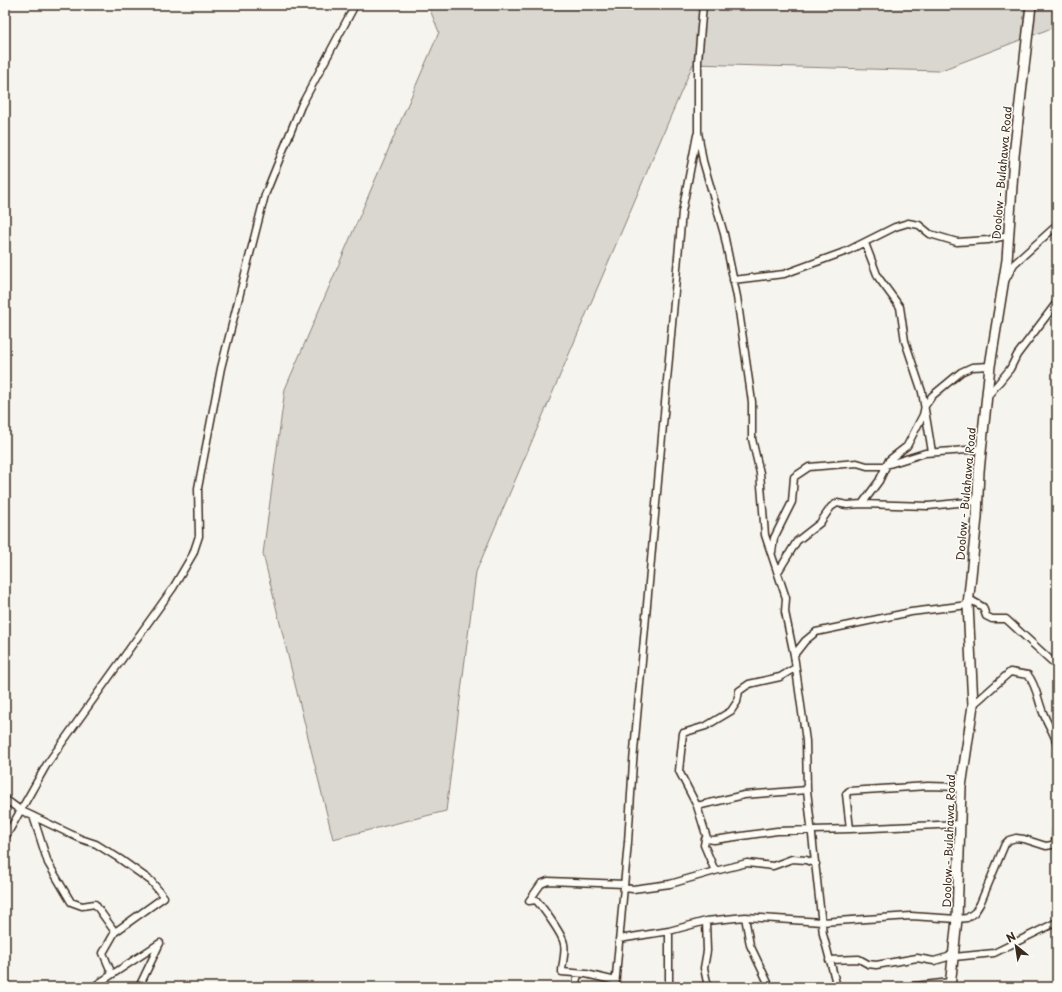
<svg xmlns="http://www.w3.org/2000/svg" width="1062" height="992" font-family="'Playpen Sans',sans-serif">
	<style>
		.green { fill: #dad6d0; stroke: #8a8077 }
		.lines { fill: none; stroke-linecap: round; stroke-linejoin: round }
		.minor-casing { stroke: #3b2a1e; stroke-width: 9 }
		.secondary-casing { stroke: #3b2a1e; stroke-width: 12 }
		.minor { stroke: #fdfcf7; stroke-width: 6 }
		.secondary { stroke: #fdfcf7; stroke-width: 9 }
		.labels { text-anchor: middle; stroke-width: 3; stroke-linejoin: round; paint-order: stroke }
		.street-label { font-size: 11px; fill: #3b2a1e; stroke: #fdfcf7 }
	</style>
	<rect width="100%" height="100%" fill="#f5f4ee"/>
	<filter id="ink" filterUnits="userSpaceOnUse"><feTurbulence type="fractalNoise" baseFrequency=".025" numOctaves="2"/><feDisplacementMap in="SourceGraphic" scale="8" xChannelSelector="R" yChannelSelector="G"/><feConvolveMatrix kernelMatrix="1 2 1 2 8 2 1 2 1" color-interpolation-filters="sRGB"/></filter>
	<g filter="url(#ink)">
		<path class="green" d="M428 5H1057V26L939 71 693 64 476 572 446 811 333 839 263 554 285 389 439 32Z"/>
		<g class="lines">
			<defs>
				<path id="minor" d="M703 5 698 61V132L703 161 724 234 737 297 752 402V439L760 473 765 535 786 598 785 612 794 655 806 741 807 790 823 934 837 987
					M865 243 878 277 900 307 905 341 922 392 932 452
					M1006 279 1014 264 1055 227 1057 223
					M733 280 784 274 847 251 895 227 908 223 919 225 930 234 957 242 988 240 1009 235
					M987 397 1010 369 1017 355 1057 302
					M862 504 879 481 889 460 907 446 923 415 925 406 932 396 961 372 972 367 990 366
					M772 552 774 538 792 502 794 477 809 467 857 463 867 466H883L925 453 981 449
					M778 572 797 541 820 523 831 507 837 503 847 505 862 504 928 506 978 501
					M969 599 983 607 986 616 992 619H1006L1057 666
					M794 655 805 641 816 632 911 612 968 605
					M973 705 1010 672 1028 675C1037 686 1038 702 1044 715 1048 725 1054 733 1057 744
					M5 799 20 810 81 839 96 844 120 859 151 881 164 897 115 932
					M697 806 679 771 683 733 706 726 731 711 737 702 739 691 749 684 780 677 795 668
					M33 816 48 863 71 902 82 906 95 904 115 932 103 953 112 974
					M850 829 960 824
					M5 838 47 764 173 588 193 554 199 536 198 488 221 368 265 195 301 106 355 5
					M707 838 697 806 744 795 807 790
					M715 871 747 863 773 866 792 859 806 860 816 864
					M624 888 633 889 670 884 715 871 704 845 705 839 714 840 777 831 850 829 846 794 849 791 928 786 961 787
					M745 917 750 945 770 987
					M706 921 707 951 704 968 708 987
					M619 939 669 931 706 921 745 917 822 922 911 916 957 919 967 918 975 912 980 904 1005 844 1009 840 1016 838 1024 839 1046 846 1052 845 1055 842 1057 823
					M954 957 994 953 1057 922
					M829 960 859 959 868 964 876 965 917 958 934 961 948 957 954 952
					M616 981 586 974 562 972C562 963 566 953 564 944 563 935 543 908 536 900L529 901 541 884 548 881 624 884
					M93 987 160 943
					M139 987 160 943
					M575 987 578 974
					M615 987 628 842 633 762 682 212 697 135
					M669 987V931
					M905 987 951 982"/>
				<path id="secondary" d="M950 987 957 919 961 787 973 705 968 605 977 517 979 471 990 366 1007 260 1014 156 1031 5"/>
			</defs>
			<use href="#minor" class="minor-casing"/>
			<use href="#secondary" class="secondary-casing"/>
			<use href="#minor" class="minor"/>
			<use href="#secondary" class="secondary"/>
		</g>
	</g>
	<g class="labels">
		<g class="street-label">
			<text transform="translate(1002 173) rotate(-85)" y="4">Doolow - Bulahawa Road</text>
			<text transform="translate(966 494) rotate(-85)" y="4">Doolow - Bulahawa Road</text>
			<text transform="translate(949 841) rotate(-88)" y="4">Doolow - Bulahawa Road</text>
		</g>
	</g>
	<rect width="1062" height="992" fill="none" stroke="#fdfcf7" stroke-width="20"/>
	<rect x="10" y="10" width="1042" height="972" fill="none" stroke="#3b2a1e" stroke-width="1.5" filter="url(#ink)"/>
	<g transform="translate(1016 946) rotate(330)" stroke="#fdfcf7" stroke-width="3" paint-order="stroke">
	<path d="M0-3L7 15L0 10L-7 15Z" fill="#3b2a1e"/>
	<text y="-6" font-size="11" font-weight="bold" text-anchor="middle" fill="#3b2a1e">N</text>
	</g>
</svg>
